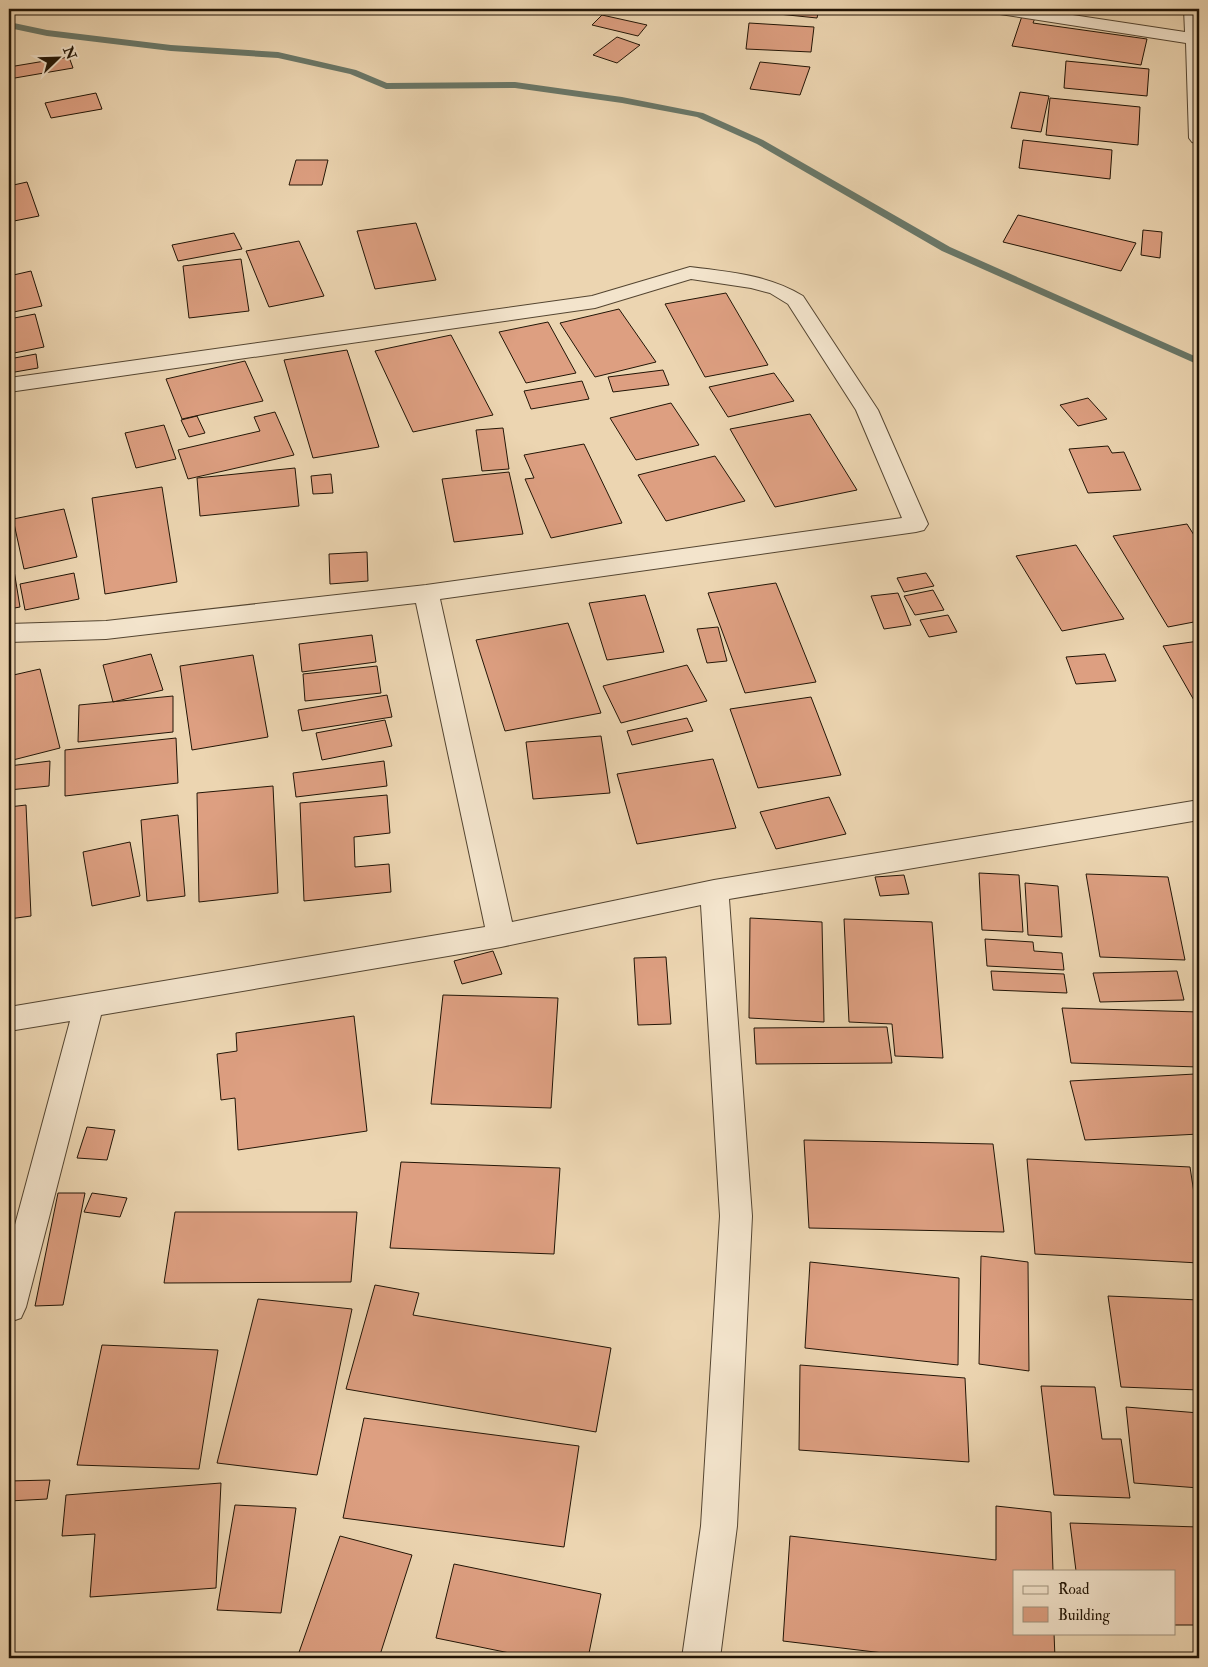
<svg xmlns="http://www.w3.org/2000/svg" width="1208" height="1667" font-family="'IM FELL Double Pica',serif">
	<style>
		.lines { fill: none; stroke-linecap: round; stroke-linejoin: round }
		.stream { fill: #697768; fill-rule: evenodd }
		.building { fill: #dd9f81; stroke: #221506 }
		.minor-casing { stroke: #544531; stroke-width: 2 }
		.minor { fill: #f3e4cc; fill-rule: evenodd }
	</style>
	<rect width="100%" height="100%" fill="#ecd5b1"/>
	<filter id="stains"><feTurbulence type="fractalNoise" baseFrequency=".004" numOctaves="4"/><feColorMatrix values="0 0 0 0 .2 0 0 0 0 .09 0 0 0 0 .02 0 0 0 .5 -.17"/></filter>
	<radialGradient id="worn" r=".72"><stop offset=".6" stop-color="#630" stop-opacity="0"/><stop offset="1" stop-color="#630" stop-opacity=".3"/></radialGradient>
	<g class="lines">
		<path class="stream" d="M9 22 47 30 171 45 278 52 356 70 387 83 515 82 622 97 703 113 763 140 950 247 1199 358V365L942 251 757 144 697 117 622 103 515 88 386 89 350 74 278 58 171 51 47 36 9 28Z"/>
	</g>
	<path class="building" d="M760 9H819L817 18 759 12Z
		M602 15 647 25 638 36 592 25Z
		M1022 16 1035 18 1033 23 1147 39 1141 65 1012 46Z
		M749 23 814 27 811 52 746 49Z
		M617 37 640 45 617 63 593 55Z
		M69 57 73 68 9 79V67Z
		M1066 61 1149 69 1147 96 1064 88Z
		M760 62 810 67 800 95 750 89Z
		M1020 92 1049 96 1041 132 1011 128Z
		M96 93 102 109 51 118 45 103Z
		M1050 98 1140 107 1138 145 1046 135Z
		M1023 140 1112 150 1110 179 1019 168Z
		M296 160H328L322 185H289Z
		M27 182 39 216 9 222V186Z
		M1018 215 1136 243 1121 271 1003 242Z
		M416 223 436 280 375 289 357 231Z
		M1143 230 1162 232 1160 258 1141 255Z
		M234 233 242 249 178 261 172 245Z
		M299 241 324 296 269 307 246 251Z
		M241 259 249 311 189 318 183 266Z
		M31 271 42 306 9 313V276Z
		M726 293 768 365 705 377 665 304Z
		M619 309 656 362 595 377 560 323Z
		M35 314 44 347 9 354V319Z
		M548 322 576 373 526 383 499 332Z
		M451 335 493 415 413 432 375 351Z
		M347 350 379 447 313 458 284 360Z
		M36 354 38 368 9 373V359Z
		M245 361 263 401 182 419 166 379Z
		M663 370 669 385 613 392 608 377Z
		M774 373 794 401 728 417 709 387Z
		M582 381 589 399 531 409 524 391Z
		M1088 398 1107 419 1078 426 1060 405Z
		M671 403 699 445 636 460 610 418Z
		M275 412 294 455 188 479 178 450 260 431 254 417Z
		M810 414 857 490 775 507 730 429Z
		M197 416 205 433 189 437 181 420Z
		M164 425 176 459 136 468 125 433Z
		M503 428 509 469 482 471 476 430Z
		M584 444 622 523 551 538 525 479 534 478 524 455Z
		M1108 446 1112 453 1124 452 1141 490 1088 493 1069 449Z
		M715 456 745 501 666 521 638 475Z
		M295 468 299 506 200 516 197 478Z
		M509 472 523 534 454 542 442 479Z
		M331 474 333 493 313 494 311 476Z
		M162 487 177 582 105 594 92 498Z
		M64 509 77 557 24 569 13 519Z
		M1187 524 1199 543V621L1168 627 1113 536Z
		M9 540 20 607 9 609Z
		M1076 545 1124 619 1062 631 1016 556Z
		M367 552 368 581 330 584 329 554Z
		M74 573 79 599 25 610 20 584Z
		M926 573 934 586 904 592 897 578Z
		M776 583 816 682 745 693 708 593Z
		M933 590 944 610 915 615 904 596Z
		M898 593 911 625 884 629 871 596Z
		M645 595 664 652 607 660 589 603Z
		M948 615 957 632 929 637 920 620Z
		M568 623 601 713 505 731 476 640Z
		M718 627 727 661 707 663 697 629Z
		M372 635 376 662 302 672 299 644Z
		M1199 641V709L1163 646Z
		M151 654 163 690 113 702 103 665Z
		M1105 654 1116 681 1076 684 1066 657Z
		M253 655 268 737 192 750 180 666Z
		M687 665 707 701 621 723 603 686Z
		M377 666 381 693 305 701 303 674Z
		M40 669 60 748 9 761V676Z
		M387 695 392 717 302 731 298 710Z
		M173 696V732L78 742 79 705Z
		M811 697 841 775 758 788 730 709Z
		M687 718 693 731 632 745 627 731Z
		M385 720 392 746 322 760 316 733Z
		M601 736 610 793 533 799 526 742Z
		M176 738 178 783 65 796V750Z
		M713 759 736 828 637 844 617 774Z
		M50 761 49 786 9 790V766Z
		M384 761 387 786 296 797 293 773Z
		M273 786 278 893 199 902 197 793Z
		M387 795 390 833 354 837 355 867 389 864 391 892 304 901 300 803Z
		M829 797 846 834 776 849 760 812Z
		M26 805 31 916 9 919V807Z
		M178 815 185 896 147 901 141 820Z
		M130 842 140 896 92 906 83 852Z
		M979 873 1019 875 1023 932 982 930Z
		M1086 874 1168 877 1185 960 1100 957Z
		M904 875 909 894 880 896 875 877Z
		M1025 883 1058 886 1062 937 1028 935Z
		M750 918 822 922 824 1022 749 1018Z
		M844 919 932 922 943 1058 895 1056 892 1024 849 1022Z
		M985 939 1033 942 1034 951 1062 953 1064 970 987 966Z
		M493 951 502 974 462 984 454 961Z
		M666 957 671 1024 638 1025 634 958Z
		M991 971 1064 974 1067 993 993 990Z
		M1177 971 1184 1000 1100 1002 1093 973Z
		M443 995 558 998 551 1108 431 1104Z
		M1062 1008 1199 1012V1067L1071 1063Z
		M354 1016 367 1131 238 1150 235 1098 221 1100 217 1054 237 1051 236 1033Z
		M887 1027 892 1063 756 1064 754 1028Z
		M1195 1074 1199 1089V1134L1085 1140 1070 1081Z
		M87 1127 115 1130 107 1160 77 1158Z
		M804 1140 993 1144 1004 1232 809 1228Z
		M1027 1159 1190 1167 1199 1226V1263L1035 1254Z
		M401 1162 560 1168 554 1254 390 1248Z
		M58 1193H85L63 1305 35 1306Z
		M92 1193 127 1198 120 1217 84 1212Z
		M175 1212H357L351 1282 164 1283Z
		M981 1256 1028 1262 1029 1371 979 1364Z
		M810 1262 959 1278 958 1365 805 1348Z
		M375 1285 419 1293 413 1315 611 1348 596 1432 346 1389Z
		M1108 1296 1199 1300V1390L1121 1387Z
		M258 1299 352 1309 317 1475 217 1463Z
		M102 1345 218 1350 199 1469 77 1465Z
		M800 1365 965 1378 969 1462 799 1450Z
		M1041 1386 1095 1387 1102 1439H1121L1130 1498 1054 1495Z
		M1126 1407 1199 1413V1488L1134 1483Z
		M364 1418 579 1446 564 1547 343 1518Z
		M50 1480 47 1499 9 1501V1481Z
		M221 1483 216 1588 90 1597 95 1534 62 1536 66 1495Z
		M235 1505 296 1508 281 1613 217 1610Z
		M996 1506 1051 1512 1053 1571H1014V1633H1054L1055 1658H925L783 1641 790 1536 996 1560Z
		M1070 1523 1199 1527V1625H1174V1571H1076Z
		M340 1536 412 1555 379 1658H297Z
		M454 1564 601 1594 588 1658H534L436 1638Z
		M45 1653 87 1658H43Z"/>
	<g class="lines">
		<defs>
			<path id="minor" d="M991 9H1033L1185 32 1184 9H1199V144L1192 142 1189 138 1186 43 1000 14 994 13Z
				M690 267C730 272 768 275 803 296L878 410 928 524 924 530 916 532 440 599 512 922 714 880 1199 800V820L729 899 752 1216 737 1526 720 1658H682L701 1526 720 1216 701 905 501 947 101 1015 26 1307 21 1318 9 1322V1247L70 1021 9 1031V1007L485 927 416 603 106 639 9 642V624L106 621 426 585 902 518 856 410 788 304 770 293 751 288 691 279 595 308 9 392V378L592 296Z"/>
		</defs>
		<use href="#minor" class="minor-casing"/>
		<use href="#minor" class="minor"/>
	</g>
	<rect width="1208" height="1667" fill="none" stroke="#ecd5b1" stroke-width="30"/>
	<rect x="10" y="10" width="1188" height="1647" fill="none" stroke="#221506" stroke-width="2.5"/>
	<rect x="15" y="15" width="1178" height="1637" fill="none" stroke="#221506"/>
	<rect x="1013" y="1570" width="162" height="65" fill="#f3e4cc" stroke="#9f917d"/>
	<rect x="1023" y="1586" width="25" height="8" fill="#f3e4cc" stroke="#9f917d"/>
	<text x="1058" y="1594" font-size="15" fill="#221506">Road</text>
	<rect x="1023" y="1607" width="25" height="15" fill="#dd9f81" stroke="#9f917d"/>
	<text x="1058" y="1620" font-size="15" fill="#221506">Building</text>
	<g transform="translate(58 58) rotate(67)" stroke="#f3e4cc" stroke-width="4" paint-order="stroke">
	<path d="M0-4L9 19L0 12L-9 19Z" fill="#221506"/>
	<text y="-8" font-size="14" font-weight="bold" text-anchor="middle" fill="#221506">N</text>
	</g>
	<rect width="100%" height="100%" filter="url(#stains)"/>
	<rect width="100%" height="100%" fill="url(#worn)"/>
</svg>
